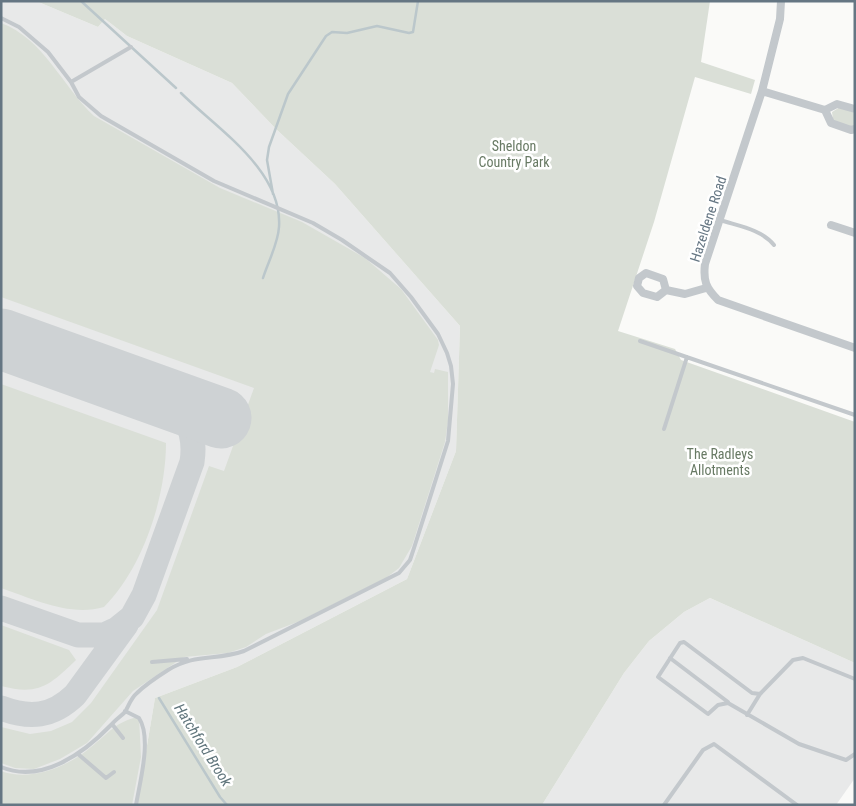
<svg xmlns="http://www.w3.org/2000/svg" width="856" height="806" font-family="'Roboto Condensed',sans-serif">
	<style>
		.built { fill: #e8e9e9 }
		.green { fill: #dadfd7 }
		.lines { fill: none; stroke-linecap: round; stroke-linejoin: round }
		.stream { stroke: #bbc7cb; stroke-width: 2.5 }
		.taxiway { stroke: #ced2d4; stroke-width: 25 }
		.runway { stroke: #ced2d4; stroke-width: 61 }
		.service { stroke: #c3c8cc; stroke-width: 4 }
		.minor { stroke: #c3c8cc; stroke-width: 8 }
		.labels { text-anchor: middle; stroke-width: 5; stroke-linejoin: round; paint-order: stroke }
		.park-label { font-size: 14px; fill: #687a64; stroke: #fff }
		.street-label { font-size: 14px; fill: #657683; stroke: #fff }
		.water-label { font-size: 15px; font-style: italic; fill: #60757c; stroke: #fff }
	</style>
	<rect width="100%" height="100%" fill="#fafaf8"/>
	<path class="built" d="M1 1H36L98 27 105 19 127 36 232 83 276 129 335 184 460 326 456 451 407 579 237 667 155 698 137 805H1Z
		M710 598 855 663V778L836 805H542L624 673 649 641 684 612Z"/>
	<path class="green" d="M36 1H710L701 62 755 80 751 94 695 77 654 222 618 331 675 349 681 360 855 422V663L710 598 684 612 649 641 624 673 542 805H137L155 698 237 667 407 579 456 451 460 326 335 184 276 129 232 83 127 36 105 19 98 27Z
		M1 23C44 39 62 86 94 116L220 188 302 222 365 258 401 289 438 340 439 345 430 372 434 373 435 369 448 372V421L445 442 412 546 399 568 386 578 300 621 266 634 246 647 228 653 184 657 133 691 87 743 60 759 34 769 15 768 1 763V727L30 734 51 731 72 722 91 703 157 610 209 466 224 471 254 388 1 297Z
		M840 107 855 113V126L850 127 833 120 832 112Z
		M1 384 166 443C166 497 143 568 104 607 70 617 33 599 1 588Z
		M1 625 69 650 76 660C50 685 39 696 1 686Z
		M139 717 141 757 132 805H1V771C30 782 68 767 91 747 109 733 116 721 139 717Z"/>
	<g class="lines">
		<path class="stream" d="M81 1 176 88
			M181 93C216 128 283 170 279 227 278 244 268 262 263 278
			M273 194 267 160 269 147 288 94 326 36 332 32 347 33 377 26 409 33 413 32 418 1
			M159 698 220 797 227 805"/>
		<path class="taxiway" d="M1 608 78 635H104L117 629 132 617 144 595 192 462C196 436 188 414 167 399
			M1 708C30 719 52 717 75 695L126 625"/>
		<path class="runway" d="M1 339 221 418"/>
		<path class="service" d="M1 18 19 27 48 52 71 82 79 97 101 116 214 181 313 223 342 240 390 273 411 297 438 334 447 353 451 366 453 384 448 441 414 548 410 560 399 573 244 651C215 661 196 653 168 670 157 677 146 684 137 693 131 698 129 705 125 712 121 716 115 720 111 725 84 753 42 784 1 767
			M71 82 131 47
			M720 220C738 226 761 229 774 245
			M640 341 855 415
			M664 429 687 357
			M670 658 728 702
			M152 662 187 659
			M855 679 803 658 793 660 760 694 752 693 684 642 680 643 658 677 708 714 718 705 728 703 799 744 846 760 855 754
			M125 711 139 718C152 738 140 781 136 805
			M747 715 760 694
			M112 724 123 738
			M78 754 106 778 114 772
			M664 805 703 750 714 744 797 805"/>
		<path class="minor" d="M781 1 780 19 762 91 705 264C703 281 706 288 718 300L855 348
			M762 91 825 110 837 104 855 109
			M825 110 831 123 851 130 855 129
			M831 225 855 233
			M666 290 663 279 646 273 639 278 637 286 643 293 657 297 666 290 685 294 706 288"/>
	</g>
	<g class="labels">
		<g class="park-label">
			<text x="514" y="151">Sheldon<tspan x="514" dy="16">Country Park</tspan></text>
			<text x="720" y="459">The Radleys<tspan x="720" dy="16">Allotments</tspan></text>
		</g>
		<g class="street-label">
			<text transform="translate(708 219) rotate(-72)" y="5">Hazeldene Road</text>
		</g>
		<g class="water-label">
			<text transform="translate(203 745) rotate(58)" y="5">Hatchford Brook</text>
		</g>
	</g>
	<rect width="856" height="806" fill="none" stroke="#657683" stroke-width="5"/>
</svg>
